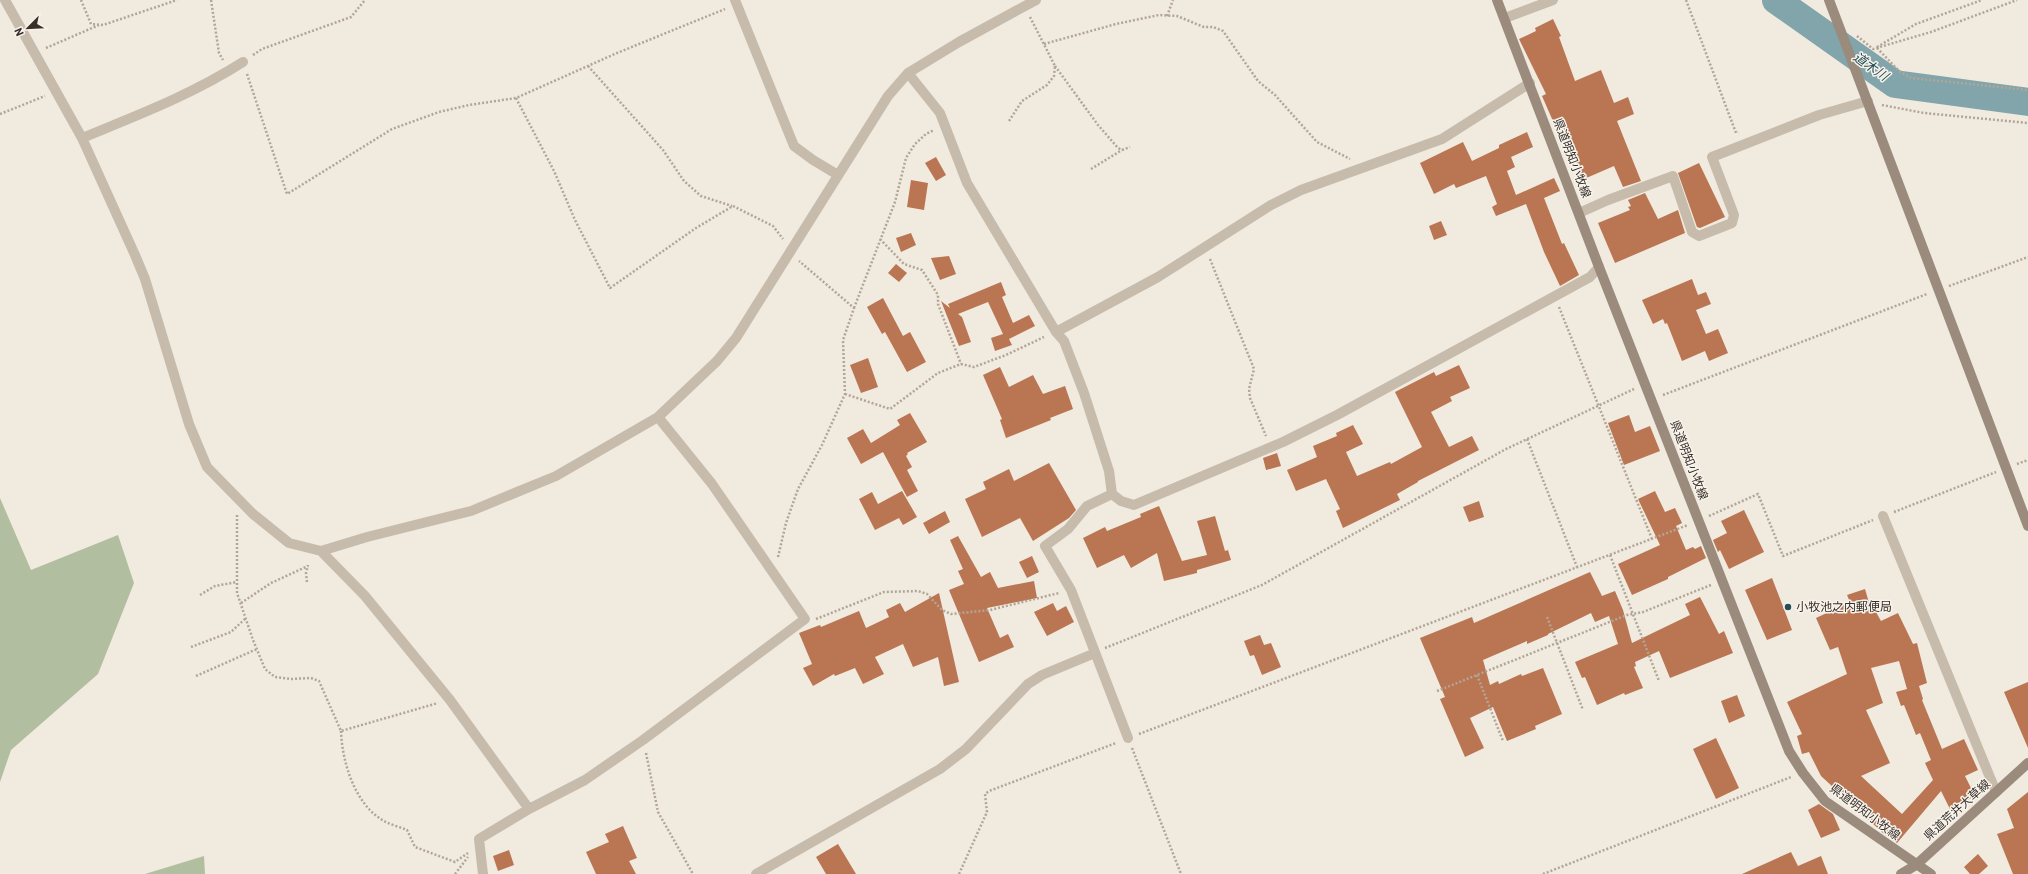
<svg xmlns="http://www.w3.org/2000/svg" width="2028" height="874" font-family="Barlow,'Noto Sans JP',sans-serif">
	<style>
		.green { fill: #b2bea0 }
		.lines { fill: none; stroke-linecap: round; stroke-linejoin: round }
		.river { stroke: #81a5ab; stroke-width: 28 }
		.building { fill: #ba7553; fill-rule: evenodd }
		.path { stroke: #b3a596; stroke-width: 2.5; stroke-dasharray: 2 2; stroke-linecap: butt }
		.street { stroke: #c7bbac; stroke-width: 10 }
		.secondary { stroke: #9b8b7d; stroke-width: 10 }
		.poi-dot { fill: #234d54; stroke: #f8f3eb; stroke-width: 1.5 }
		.labels { text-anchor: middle; stroke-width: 3; stroke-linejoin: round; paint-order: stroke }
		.street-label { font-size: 12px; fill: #362f2a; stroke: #f8f3eb }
		.poi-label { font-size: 12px; fill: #362f2a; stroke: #f8f3eb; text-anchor: start }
		.water-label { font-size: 13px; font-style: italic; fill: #234d54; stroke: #f8f3eb }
	</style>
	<rect width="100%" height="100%" fill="#f0eadf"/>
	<path class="green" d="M0 498 31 570 118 535 134 583 98 674 11 750 0 782Z
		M204 856 205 874H145Z"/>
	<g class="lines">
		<path class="river" d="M1776 0 1895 84 2028 102"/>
	</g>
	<path class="building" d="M1553 19 1561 36 1559 37 1575 81 1601 70 1614 103 1628 97 1634 114 1617 121 1641 181 1623 187 1614 166 1584 179 1568 142 1563 144 1542 96 1546 94 1519 39 1536 31 1535 28Z
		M1527 132 1533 147 1511 157 1515 167 1507 171 1516 195 1554 178 1560 191 1544 198 1562 244 1564 243 1579 275 1560 286 1544 252 1526 204 1496 216 1492 207 1497 204 1486 176 1456 188 1454 184 1434 194 1420 163 1463 142 1472 161 1499 148V145Z
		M936 157 946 175 936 181 925 163Z
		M1699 163 1725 217 1700 228 1697 227 1678 173Z
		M911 180 928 183 924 210 907 207Z
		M1645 193 1658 219 1678 210 1685 233 1615 263 1598 223 1630 210 1628 207 1631 206 1628 200Z
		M1441 221 1447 235 1434 240 1429 226Z
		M911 233 916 245 901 252 896 238Z
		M949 256 956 274 940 280 931 258Z
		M896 264 907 273 899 282 888 273Z
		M1692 279 1698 295 1706 292 1711 304 1696 310 1706 334 1718 329 1728 353 1709 361 1705 351 1682 361 1667 323 1665 324 1663 319 1653 324 1642 300Z
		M1001 282 1006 295 1002 297 1013 323 1029 315 1035 326 1009 339 1012 345 995 351 991 338 1003 334 988 302 958 314 962 317 971 342 959 346 941 301 950 308 948 304Z
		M883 298 903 336 910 332 926 362 907 372 885 332 882 334 867 307Z
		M868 358 878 387 861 393 850 365Z
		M1459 365 1470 388 1450 397 1452 401 1431 412 1449 447 1472 436 1479 450 1418 481V482L1397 494 1400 500 1343 528 1336 511 1340 509 1326 479 1296 491 1287 470 1317 457 1313 446 1337 436 1336 433 1353 425 1363 444 1346 452 1357 476 1390 462 1391 464 1422 447 1395 392 1434 372 1436 376Z
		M1000 367 1009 387 1033 375 1043 394 1065 386 1073 409 1050 418 1051 420 1006 438 1000 420 1002 419 983 375Z
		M910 413 927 442 907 453 908 454 906 456 912 467 907 470 918 491 907 497 883 452 861 464 847 438 863 429 871 443 900 425 897 420Z
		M1629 415 1635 432 1650 426 1660 451 1624 465 1608 423Z
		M1277 453 1281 466 1266 470 1263 458Z
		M1049 463 1076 510 1069 518 1033 541 1020 518 982 537 965 499 986 489 983 482 1009 469 1014 481Z
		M902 491 917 517 903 525 899 518 875 530 859 499 872 492 878 504Z
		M1655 491 1665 512 1675 508 1682 523 1676 526 1686 550 1693 547 1695 549 1701 546 1706 558 1668 577V579L1632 595 1618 564 1660 545 1638 499Z
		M1479 501 1484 517 1469 522 1463 507Z
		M1159 506 1182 561 1207 555 1197 521 1215 516 1225 551 1228 550 1231 560 1197 570V573L1164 581 1157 553 1131 568 1124 555 1097 568 1083 538 1105 527 1107 531 1141 517 1140 514Z
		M1744 510 1764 552 1729 569 1720 550 1718 552 1713 540 1727 533 1721 521Z
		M945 511 950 522 929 534 923 523Z
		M958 536 981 577 990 572 998 588 1034 581 1037 598 987 608 1000 638 1008 634 1014 647 979 662 949 590 964 584 958 571 963 569 950 540Z
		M1032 556 1039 572 1027 578 1019 562Z
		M1590 572 1602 596 1615 591 1623 610 1632 643 1690 615 1685 604 1700 597 1719 634 1724 631 1733 653 1670 678 1659 651 1635 662 1636 666 1634 667 1643 688 1625 695 1624 693 1597 705 1585 677 1582 678 1575 662 1618 644 1609 616 1595 622 1591 613 1548 634V635L1527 644V641L1483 660 1490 685 1498 681 1499 684 1521 674 1522 676 1543 668 1562 714 1535 726 1536 729 1507 741 1493 707 1470 718 1484 748 1465 757 1440 699 1445 697 1420 638 1472 617 1474 623Z
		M1772 578 1792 630 1767 640 1745 590Z
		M1865 589 1872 613 1876 612 1881 621 1898 613 1913 644 1917 643 1927 683 1919 686 1923 699 1922 700 1942 749 1964 739 1978 770 1965 776 1975 796 1950 809 1941 791 1897 843 1883 833 1821 776 1809 752 1802 754 1797 736 1802 734 1787 702 1847 674 1838 647 1830 650 1816 618 1850 602 1847 595ZM1899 661 1907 689 1896 692 1901 706 1904 705 1916 735 1920 733 1931 760 1925 763 1933 780 1902 814 1861 776 1890 763 1866 710 1883 703 1871 668Z
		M939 593 959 682 944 686 938 657 913 667 903 644 875 657 884 674 863 684 855 668 835 676 834 674 813 686 803 668 812 664 799 633 820 625 821 627 859 611 866 628 889 617 886 610 900 603 905 612Z
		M1053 603 1057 611 1066 606 1074 622 1047 636 1034 612Z
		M1260 635 1264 645 1271 643 1281 667 1262 675 1254 655 1250 656 1244 641Z
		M2028 682V748L2004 692Z
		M1737 695 1745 716 1729 723 1721 701Z
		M1716 738 1739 788 1716 799 1693 749Z
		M2028 792V874H2013L1997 834 2014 828 2007 809Z
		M1819 804 1833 814 1840 830 1821 838 1808 810Z
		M623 826 637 858 629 861 636 874H596L586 852 609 842 605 834Z
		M838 844 856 874H826L816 857Z
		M509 850 514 865 498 871 493 856Z
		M1791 852 1798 866 1821 856 1828 874H1742Z
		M1978 854 1988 866 1979 874H1970L1964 867Z"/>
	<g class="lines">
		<path class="path" d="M81 0 91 24 103 25 177 0
			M211 0 219 53 223 60
			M1686 0 1736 133 1738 132
			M1167 16 1173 0
			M1857 36 1873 49 1931 32 2017 0
			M1044 44 1116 24 1159 15 1177 16 1204 27H1213L1223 31 1258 81 1275 95 1317 142 1350 159
			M1877 47 1916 24 1982 0
			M46 48 99 25
			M1877 48 1899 71 1911 78 2028 90
			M253 55 262 49 351 17 365 0
			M588 66 663 150 684 181 701 196 732 206
			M1055 66 1098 125 1118 148 1122 150 1130 147
			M247 74 287 194 392 129 439 112 469 105 516 98 617 53 725 9
			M516 98 554 171 575 220 610 288 696 228 733 206 773 226 783 239
			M1882 105 1924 113 2028 123
			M0 114 45 96
			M1009 121 1022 101 1047 85 1054 76 1055 66 1030 17
			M1091 169 1122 150
			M880 239 904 264 922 270 938 295V304L961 364
			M1210 259 1254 369 1249 389 1250 398 1266 436
			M1949 286 2028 257
			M1559 307 1652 539
			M854 308 895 202 906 158 915 144 926 134 934 130
			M845 394 890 409 938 373 961 364 974 367 1006 355 1044 337
			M1663 395 1927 294
			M1527 439 1577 567
			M2017 464 2028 460
			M1894 512 1996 472
			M237 515V593L253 640 265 669 275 677 291 679 311 678 319 681 341 731 438 703
			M1709 516 1758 494 1783 556 1873 520
			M1610 555 1659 681
			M778 557 786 523 798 489 822 445 845 394 843 340 854 308 799 261
			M307 582 306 573 308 565
			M200 595 215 586 237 582
			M241 603 271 583 308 566
			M1547 617 1583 710
			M816 619 884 592 918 591 927 594 942 610 951 614 990 610 1059 593
			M191 647 231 632 246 618
			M1105 648 1262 585 1506 449 1634 389
			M1477 675 1503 741
			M196 676 257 649
			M1437 691 1627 615 1643 612 1711 585
			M341 731C342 762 355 805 384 821 391 825 400 827 407 830L415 847 455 862 468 853
			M1139 734 1688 525
			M1132 748 1181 874
			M646 753 658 812 693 874
			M455 874 468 857
			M959 874 987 812 985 794 989 791 1116 743
			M1543 874 1791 777"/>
		<path class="street" d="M5 0 82 138 135 255 145 279 189 424 207 467 253 514 289 543 321 551 365 596 450 700 529 809
			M735 0 794 146 813 160 838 175
			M1505 18 1553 0
			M908 73 940 113 967 183 1056 332 1064 341 1084 393 1109 471 1112 494 1121 501 1134 505 1283 442 1337 415 1590 277 1599 267
			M82 138C138 115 191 95 243 62
			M1579 213 1608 200 1673 176 1692 232 1699 236 1732 223 1734 215 1712 157 1819 115 1868 101
			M1056 332 1158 277 1271 205 1301 190 1442 139 1530 83
			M1112 494 1087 506 1068 529 1045 546 1071 590 1128 738
			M1883 516 1996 792
			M321 551 367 537 471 511 556 476 658 417 717 361 736 338 888 96 908 73 959 42 1036 0
			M483 874 479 839 529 809 585 780 643 740 805 619 712 484 658 417
			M756 874 940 769 966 749 1028 684 1042 675 1095 653"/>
		<path class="secondary" d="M1497 0 1599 267 1789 751 1803 773 1825 801 1931 874
			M1829 0 2028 526
			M1901 874 1916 865 2028 763"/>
	</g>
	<circle class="poi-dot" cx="1788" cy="607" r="4"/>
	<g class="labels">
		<g class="street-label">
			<text transform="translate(1572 158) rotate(69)" y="4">県道明知小牧線</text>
			<text transform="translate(1689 460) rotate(69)" y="4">県道明知小牧線</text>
			<text transform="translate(1957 810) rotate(-42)" y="4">県道荒井大草線</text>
			<text transform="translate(1865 812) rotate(37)" y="4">県道明知小牧線</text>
		</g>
		<g class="poi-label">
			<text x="1796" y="611">小牧池之内郵便局</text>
		</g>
		<g class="water-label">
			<text transform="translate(1871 66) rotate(35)" y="5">道木川</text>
		</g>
	</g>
	<g transform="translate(28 28) rotate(246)" stroke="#f8f3eb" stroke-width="3" paint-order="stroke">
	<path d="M0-3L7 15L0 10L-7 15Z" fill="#362f2a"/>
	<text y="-6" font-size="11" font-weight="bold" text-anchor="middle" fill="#362f2a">N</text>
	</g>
</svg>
